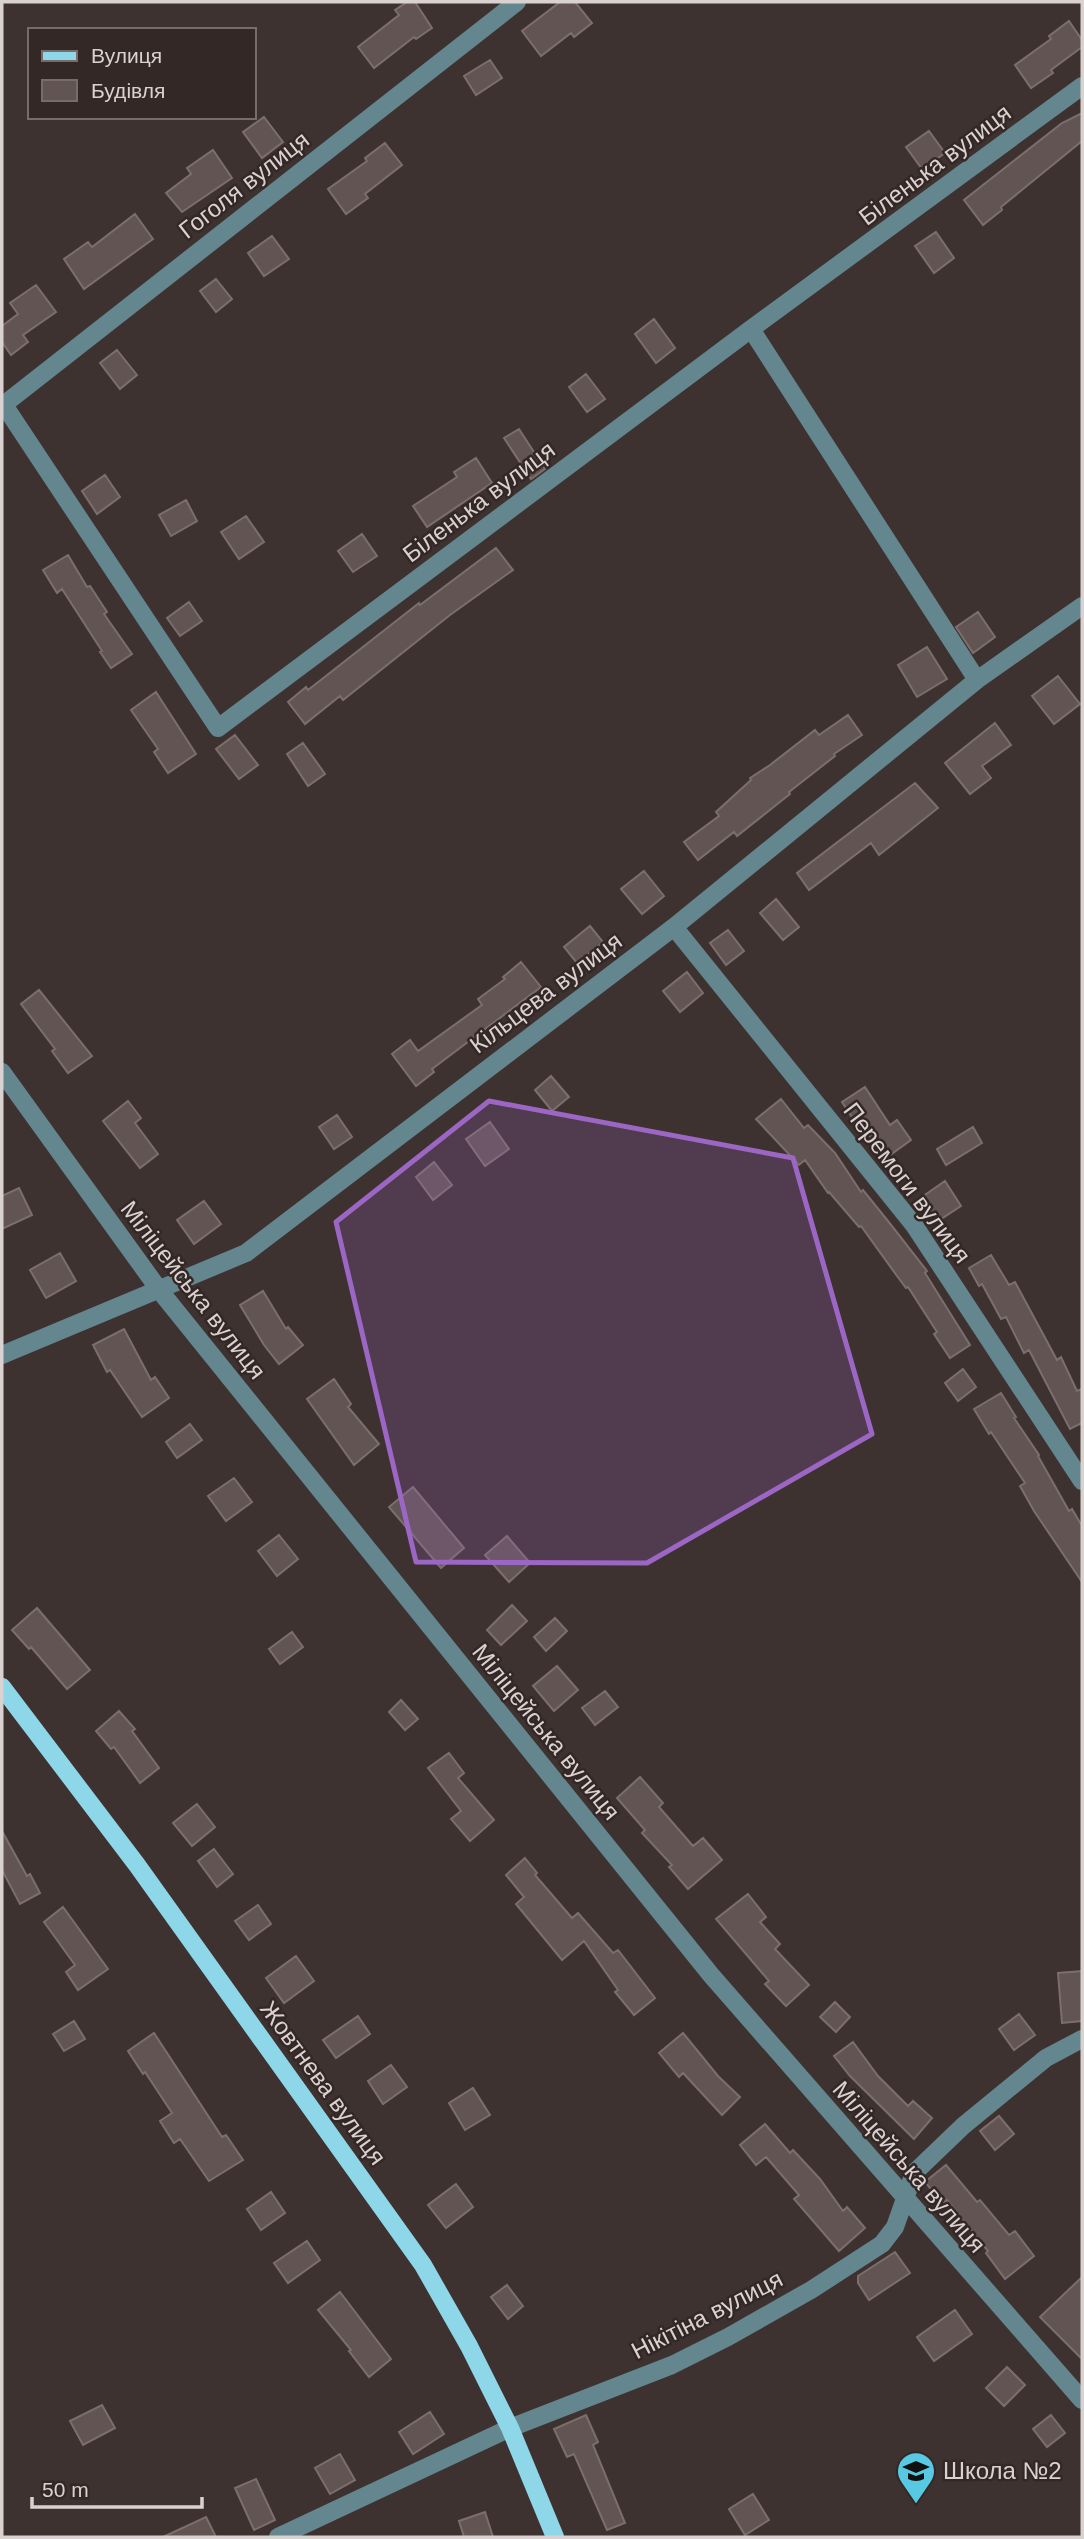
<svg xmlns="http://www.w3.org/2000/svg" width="1084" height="2539" font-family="Helvetica,sans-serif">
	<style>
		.building { fill: #625453; stroke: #7c6e6d; stroke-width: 2 }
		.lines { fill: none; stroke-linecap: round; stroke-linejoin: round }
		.minor { stroke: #64868f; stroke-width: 18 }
		.major { stroke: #8ed7e9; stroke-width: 18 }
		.marked { fill: #9c66c5; fill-opacity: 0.2; stroke: #9c66c5; stroke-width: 5; stroke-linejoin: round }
		.labels { text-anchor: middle; stroke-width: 5; stroke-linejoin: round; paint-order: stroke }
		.street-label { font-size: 24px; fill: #dad2d1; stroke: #342827 }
		.poi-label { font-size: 24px; fill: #dad2d1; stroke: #342827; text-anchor: start }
	</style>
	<rect width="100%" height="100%" fill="#3e3231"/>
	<path class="building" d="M407 2H415L432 28 416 39 414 37 374 68 358 47 399 15 395 10Z
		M560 2H575L592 23 574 37 571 33 541 56 522 31Z
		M1069 21 1082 40V47L1051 70 1053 73 1031 88 1015 65 1051 39 1049 36Z
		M490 60 502 78 476 95 464 76Z
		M1082 113V141L1001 207 1002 210 983 225 964 200 1062 123Z
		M264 117 283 142 262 158 243 132Z
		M929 131 945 153 922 169 906 147Z
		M385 143 402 165 365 194 368 198 346 214 328 189 367 161 365 158Z
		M213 150 232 178 182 212 166 193 191 174 187 168Z
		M135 214 153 239 84 289 64 259 88 242 92 247Z
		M936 232 954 258 934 273 915 246Z
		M272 236 289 259 264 276 248 253Z
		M216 279 232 299 216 312 200 291Z
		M36 285 56 312 23 335 28 342 11 355 2 342V326L18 314 10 303Z
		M654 319 675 348 656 363 635 334Z
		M117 350 137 375 120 389 100 363Z
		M586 374 605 399 587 412 569 387Z
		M519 429 545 469 531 479 504 438Z
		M476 458 492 483 427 527 413 506 457 477 454 472Z
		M105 475 120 497 97 514 82 491Z
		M186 500 197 521 171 536 159 515Z
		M246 516 264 542 239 559 221 532Z
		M362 534 377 556 353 572 338 551Z
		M496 548 513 570 450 615 343 700 340 696 305 724 288 702 306 687 308 690 419 603 420 605Z
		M68 555 87 587 90 586 107 612 104 614 132 654 111 668 100 652 102 651 62 589 57 593 43 570Z
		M189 602 202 621 180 636 167 618Z
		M978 612 995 637 973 653 956 627Z
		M927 647 947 679 917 697 898 665Z
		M1058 676 1080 704 1054 724 1032 696Z
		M156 692 196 754 168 773 154 752 158 749 131 710Z
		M848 715 862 735 834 754 835 756 789 792 790 794 737 836 734 832 698 860 684 842 719 816 716 812 751 780 750 778 770 765 815 730 819 735Z
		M995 723 1011 745 982 766 991 778 970 794 945 763Z
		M235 735 258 765 239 779 216 749Z
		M303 743 325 774 308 786 287 754Z
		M915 783 938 808 879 855 871 843 809 890 797 873Z
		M644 871 664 896 642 914 621 889Z
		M776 899 799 927 783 940 760 913Z
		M590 926 603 942 577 963 564 947Z
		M728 930 744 951 726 965 710 943Z
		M521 962 541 987 432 1069 434 1072 416 1086 392 1054 410 1040 418 1051 482 1005 478 999 505 979 503 977Z
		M687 972 703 993 680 1012 663 991Z
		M39 990 92 1056 68 1073 52 1051 55 1049 21 1004Z
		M551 1076 569 1097 552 1111 535 1090Z
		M865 1087 890 1125 897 1120 911 1140 886 1158 860 1123 857 1125 842 1102Z
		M781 1099 804 1128 808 1125 835 1153 861 1192 863 1190 888 1221 927 1271 925 1273 970 1345 950 1358 934 1334 937 1332 908 1287 906 1288 897 1276 861 1226 859 1227 829 1192 828 1193 805 1160 799 1165 756 1119Z
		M128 1101 141 1118 135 1123 158 1154 140 1168 103 1121Z
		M337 1115 352 1137 334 1149 319 1127Z
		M490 1122 509 1149 485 1166 466 1139Z
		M973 1127 982 1143 946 1165 937 1149Z
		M434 1162 452 1185 433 1200 416 1177Z
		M945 1181 961 1206 938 1221 922 1197Z
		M19 1188 32 1215 2 1229V1196Z
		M204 1201 221 1224 194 1244 177 1220Z
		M60 1253 76 1281 46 1298 30 1270Z
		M991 1255 1009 1285 1015 1282 1057 1360 1061 1357 1077 1391 1082 1389V1423L1070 1429 1029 1350 1024 1353 1006 1317 1001 1319 982 1284 979 1286 969 1268Z
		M263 1291 286 1329 288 1327 303 1345 279 1364 264 1345 240 1305Z
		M124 1329 151 1380 155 1377 169 1398 142 1417 110 1370 107 1372 93 1345Z
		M963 1369 976 1387 958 1401 945 1383Z
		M334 1379 351 1404 348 1407 379 1444 354 1465 307 1399Z
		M1001 1393 1016 1417 1014 1418 1039 1455 1038 1456 1069 1511 1072 1509 1082 1526V1582L1034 1511 1020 1486 1025 1483 991 1432 989 1434 974 1409Z
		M190 1424 202 1440 177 1458 166 1442Z
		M234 1478 252 1502 226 1521 208 1496Z
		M413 1487 464 1548 441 1568 389 1507Z
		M279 1535 298 1559 277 1576 258 1551Z
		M507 1536 530 1563 509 1582 485 1555Z
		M512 1605 527 1621 501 1645 487 1630Z
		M37 1608 90 1670 67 1689 31 1647 29 1649 12 1630Z
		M555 1618 567 1631 546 1651 534 1637Z
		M292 1632 303 1647 280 1664 269 1649Z
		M557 1666 578 1690 554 1711 533 1686Z
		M605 1691 618 1707 595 1725 582 1708Z
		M401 1700 418 1719 405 1730 389 1712Z
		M119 1711 135 1729 132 1731 159 1768 140 1783 114 1747 111 1749 96 1731Z
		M449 1753 464 1773 458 1778 494 1820 470 1841 451 1819 461 1811 428 1768Z
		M640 1777 663 1803 659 1807 693 1846 703 1838 722 1860 688 1889 669 1867 672 1865 642 1833 645 1830 617 1798Z
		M197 1804 215 1827 192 1846 173 1823Z
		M2 1831 27 1876 30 1874 40 1893 20 1904 2 1870Z
		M214 1849 233 1874 217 1887 198 1861Z
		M525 1858 537 1873 535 1875 572 1918 578 1913 613 1953 618 1950 655 1998 634 2015 615 1992 618 1990 584 1941 562 1960 516 1904 524 1897 506 1875Z
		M748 1894 766 1917 760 1922 780 1944 775 1949 809 1985 786 2006 765 1984 769 1981 716 1919Z
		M258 1905 271 1924 249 1940 235 1921Z
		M63 1907 108 1969 78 1990 66 1972 75 1965 44 1922Z
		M296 1956 314 1981 284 2003 266 1978Z
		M1082 1971V2021L1062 2023 1058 1973Z
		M835 2002 850 2017 836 2032 820 2017Z
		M1019 2014 1035 2035 1014 2050 999 2029Z
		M358 2016 370 2034 336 2058 323 2040Z
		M74 2021 85 2039 64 2051 53 2034Z
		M154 2033 222 2137 226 2135 243 2160 209 2181 180 2139 174 2143 160 2121 172 2113 145 2072 143 2074 128 2051Z
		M683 2033 718 2076 740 2097 722 2115 683 2073 679 2077 659 2053Z
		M853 2042 878 2076 908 2106 913 2101 932 2118 914 2139 850 2076 834 2056Z
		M391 2065 407 2087 383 2104 368 2081Z
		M473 2088 490 2115 465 2130 449 2103Z
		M999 2116 1014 2134 995 2150 980 2131Z
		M765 2124 790 2153 793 2150 820 2179 843 2211 847 2207 865 2228 839 2251 794 2199 799 2195 766 2157 756 2165 740 2145Z
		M946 2165 977 2202 980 2200 1009 2235 1015 2231 1034 2256 1005 2279 986 2253 988 2251 947 2200 943 2204 925 2182Z
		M456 2184 473 2207 446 2228 428 2205Z
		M271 2192 285 2213 261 2230 247 2209Z
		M307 2241 320 2260 288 2283 274 2263Z
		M895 2252 910 2273 869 2300 858 2283V2276Z
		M1082 2277V2359L1040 2317Z
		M507 2285 523 2306 508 2319 491 2297Z
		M340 2292 391 2359 369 2377 349 2351 351 2350 318 2310Z
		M955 2310 972 2334 934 2361 917 2337Z
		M1007 2367 1025 2385 1004 2406 986 2388Z
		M102 2405 115 2428 83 2445 70 2421Z
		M430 2412 444 2434 413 2454 399 2432Z
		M586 2415 598 2442 593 2445 625 2523 607 2530 574 2454 567 2457 554 2429Z
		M1051 2415 1065 2433 1047 2447 1033 2429Z
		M340 2454 355 2480 330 2494 315 2468Z
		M256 2479 275 2520 254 2530 235 2488Z
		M753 2494 769 2520 745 2535 729 2509Z
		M485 2512 493 2537H464L459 2521Z
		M206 2517 216 2537H163Z"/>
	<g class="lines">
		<path class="minor" d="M751 329 977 680
			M4 405 218 728 751 329 1082 86
			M2 406 517 2
			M674 927 914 1225 1082 1481
			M2 1072 160 1291 711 1975 1082 2400
			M2 1355 246 1253 674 927 977 680 1082 606
			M278 2537 510 2428 672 2365 728 2337 811 2290 882 2244 895 2227 914 2173 963 2126 1046 2058 1082 2039"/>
		<path class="major" d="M2 1687 137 1865 423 2265 469 2346 510 2428 555 2537"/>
	</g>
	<path class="marked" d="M489 1101 793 1158 872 1434 647 1563 416 1562 336 1222Z"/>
	<defs>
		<symbol id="school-pin" viewBox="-11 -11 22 30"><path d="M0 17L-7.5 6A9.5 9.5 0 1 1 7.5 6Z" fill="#57c9e3" stroke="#342827"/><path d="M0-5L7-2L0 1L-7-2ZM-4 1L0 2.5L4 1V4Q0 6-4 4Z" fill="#111"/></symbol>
	</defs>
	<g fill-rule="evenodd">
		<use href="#school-pin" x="894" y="2449" width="44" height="60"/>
	</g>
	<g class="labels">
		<g class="street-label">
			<text transform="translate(935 165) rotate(-37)" y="8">Біленька вулиця</text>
			<text transform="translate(244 185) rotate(-38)" y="8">Гоголя вулиця</text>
			<text transform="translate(479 502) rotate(-37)" y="8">Біленька вулиця</text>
			<text transform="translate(546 993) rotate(-37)" y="8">Кільцева вулиця</text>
			<text transform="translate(907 1183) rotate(53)" y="8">Перемоги вулиця</text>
			<text transform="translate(193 1290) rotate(52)" y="8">Міліцейська вулиця</text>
			<text transform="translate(546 1732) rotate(51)" y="8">Міліцейська вулиця</text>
			<text transform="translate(323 2083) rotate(54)" y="8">Жовтнева вулиця</text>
			<text transform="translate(909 2167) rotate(49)" y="8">Міліцейська вулиця</text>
			<text transform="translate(707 2315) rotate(-27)" y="8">Нікітіна вулиця</text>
		</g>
		<g class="poi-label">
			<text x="943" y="2479">Школа №2</text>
		</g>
	</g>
	<rect width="1084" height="2539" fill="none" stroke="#dad2d1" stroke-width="7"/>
	<rect x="28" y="28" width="228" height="91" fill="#342827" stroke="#766c6b" stroke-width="2"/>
	<rect x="42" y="51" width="35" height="10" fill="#8ed7e9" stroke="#766c6b" stroke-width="2"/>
	<text x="91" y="63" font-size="21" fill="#dad2d1">Вулиця</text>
	<rect x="42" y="80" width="35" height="21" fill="#625453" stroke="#766c6b" stroke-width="2"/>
	<text x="91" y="98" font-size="21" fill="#dad2d1">Будівля</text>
	<path d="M32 2497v10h170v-10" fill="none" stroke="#dad2d1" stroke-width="3.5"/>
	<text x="42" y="2497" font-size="21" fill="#dad2d1" stroke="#342827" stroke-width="5" paint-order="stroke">50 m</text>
</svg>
